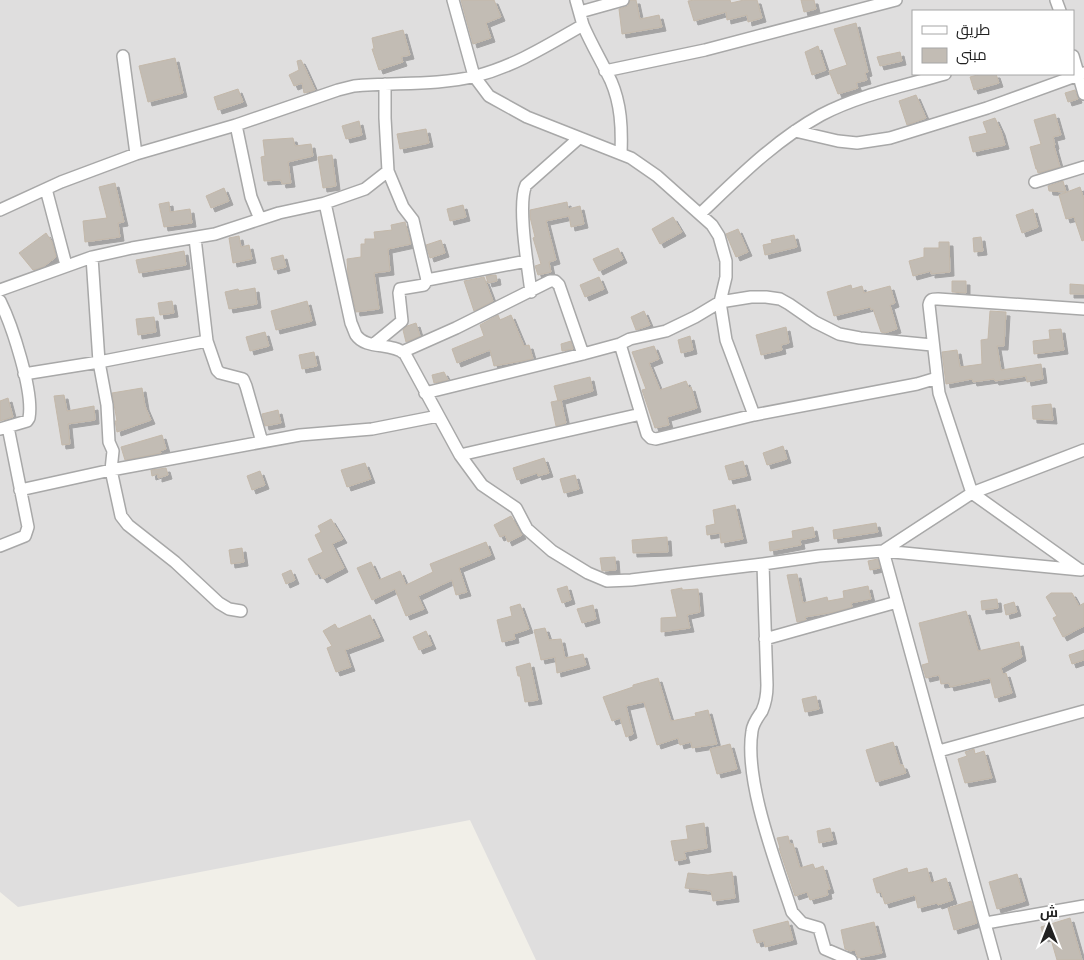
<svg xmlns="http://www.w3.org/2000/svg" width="1084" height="960" font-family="'Fira Sans Condensed',Cairo,sans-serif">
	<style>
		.residential { fill: #dfdede; fill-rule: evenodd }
		.building { fill: #c2bcb4; stroke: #c3b8aa; filter: url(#shadow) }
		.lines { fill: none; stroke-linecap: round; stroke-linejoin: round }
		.street-casing { stroke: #a8a8a8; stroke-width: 14 }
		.street { stroke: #fff; stroke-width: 11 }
	</style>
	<defs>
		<filter id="shadow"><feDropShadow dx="4" dy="4" stdDeviation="0" flood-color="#0004"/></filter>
	</defs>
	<rect width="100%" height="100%" fill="#f1efe8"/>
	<path class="residential" d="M0 0H1084V960H536L470 820 18 907 0 892ZM913 11H1073V74H913Z"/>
	<path class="building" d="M461 0H494L501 17 486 23 491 38 473 44Z
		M630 0H636L640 19 659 15 662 27 622 34 619 9 628 6Z
		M695 0H730L731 3 744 0H757L762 18 748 22 747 15 727 20 726 12 694 21 688 1Z
		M801 0H814L816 9 804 12Z
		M856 23 868 72 865 73 867 80 856 83 858 88 838 94 829 71 847 65 834 29Z
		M403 30 410 55 401 57 403 62 379 70 372 49H374L372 38Z
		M818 46 826 70 812 75 805 52Z
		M900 52 902 61 880 66 877 57Z
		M175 58 183 93 148 102 139 66Z
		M301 60 305 68 315 90 304 93 302 83 294 86 289 75 299 70 297 61Z
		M981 74H996L999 83 974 90 970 77Z
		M238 89 243 102 218 110 214 97Z
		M1075 90 1078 99 1068 102 1065 93Z
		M916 95 926 118 907 125 899 101Z
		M1055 114 1061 135 1053 137 1055 145 1054 146 1060 167 1038 173 1037 169H1036L1030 147 1041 144 1034 120Z
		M995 118 1001 131 1005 145 973 152 969 137 987 133 983 122Z
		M359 121 362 135 346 139 342 126Z
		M426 129 429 143 400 149 397 134Z
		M293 138 295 146 311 144 313 156 288 162 291 183 282 184 281 180 264 181 261 157 265 156 263 140Z
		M332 155 336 186 323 188 318 157Z
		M1063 181 1066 192 1049 191 1048 186Z
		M115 183 124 222 118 223 120 237 85 242 83 221 107 218 99 187Z
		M1080 187 1084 199V240L1082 241 1074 217 1066 219 1059 195Z
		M224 188 229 201 211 208 206 196Z
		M169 202 170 212 190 209 192 223 164 227 159 204Z
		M567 202 568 209 580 206 584 224 571 227 569 216 546 221 556 260 549 262 551 272 538 275 535 266 541 264 533 238 535 237 530 217V210Z
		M463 205 466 217 450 221 447 209Z
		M1033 209 1038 227 1022 233 1016 215Z
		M673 217 682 232 660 244 652 229Z
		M405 222 411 244 388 249 390 271 374 273 379 309 356 312 348 276 347 259 361 257V244H365V239H375L374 232 392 230 391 225Z
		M738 229 748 252 736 257 726 234Z
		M46 233 52 242 56 257 43 267 33 270 19 253Z
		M794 235 797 247 765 255 763 245 772 243 771 240Z
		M239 236 241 247 249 245 252 259 233 263 229 238Z
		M981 237 983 251 974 252 973 238Z
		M441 240 445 253 430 258 426 245Z
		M939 242H949L950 272 931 274V271L913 276 909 261 924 257V248H939Z
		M618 248 623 259 599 271 593 259Z
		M184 251 186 265 139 273 136 260Z
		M283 255 286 267 274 270 271 258Z
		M496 275 497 281 488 283 486 276Z
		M484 277 493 301 474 311 464 281Z
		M599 277 604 289 585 297 580 285Z
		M952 281H966V293L952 292Z
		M1070 284 1084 285V294H1070Z
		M851 285 852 289 862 286 864 293 890 286 895 303 890 305 897 329 885 333 881 332 873 309 871 310 870 307 834 316 827 292Z
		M255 288 257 304 229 309 225 292 238 289 239 291Z
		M172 301 174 313 160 315 158 303Z
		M307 301 312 321 276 330 271 311Z
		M644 311 650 325 636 330 631 317Z
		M990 311 1006 312 1004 346H997L1001 370 1041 364 1043 379 1027 382 1026 376 995 381 994 379 973 382 972 379 946 384 942 352 957 350 960 367 982 364 981 340 988 339Z
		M498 315 500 320 511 315 524 346 529 345 533 359 494 366 490 350 457 363 452 349 484 336 480 325Z
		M154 317 156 332 138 335 136 319Z
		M416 323 420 336 406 342 403 330 407 326Z
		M786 327 789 343 781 345 782 350 761 355 756 335Z
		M1061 329 1064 350 1034 354 1033 341 1050 339 1049 330Z
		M265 332 269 346 250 351 246 337Z
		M690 336 693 350 681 353 678 340Z
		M571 341 573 349 562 351 561 344Z
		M654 346 659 359 649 363 660 390 686 381 689 388 691 387 697 408 667 417 669 425 655 428 642 390 646 389 632 352Z
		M314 352 317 366 302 369 299 355Z
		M444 372 448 380 434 383 432 375Z
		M590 377 593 391 558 401 554 386Z
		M142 388 145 406 151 420 117 432 115 421H117L112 393Z
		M64 395 67 411 94 406 95 420 68 424 70 444 62 445 54 396Z
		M8 398 13 417 0 421V401Z
		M561 400 566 423 556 426 551 402Z
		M1051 404 1053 420 1033 419 1032 406Z
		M278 410 281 423 265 426 262 414Z
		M162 435 166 449 160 451 161 453 125 460 121 447Z
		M783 446 787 459 767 465 763 453Z
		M544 458 549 473 538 476 537 473 517 480 513 468Z
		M743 461 747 476 729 480 725 466Z
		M365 463 371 479 347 487 341 470Z
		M166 468 168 475 158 478V474L152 476 151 470Z
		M260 471 265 485 252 490 247 476Z
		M575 475 579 489 564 493 560 479Z
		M735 505 743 539 721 543 720 533 707 535 706 526 715 524 713 510Z
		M511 516 522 535 508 542 505 535 500 537 494 525Z
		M331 519 343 539 332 544 344 568 323 579 319 573 316 575 308 559 323 552 315 535 321 532 318 526Z
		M876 523 878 532 834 539 833 530Z
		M813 527 815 537 800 540 801 545 770 551 769 542 793 538 792 531Z
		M667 537 668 552 633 553 632 540Z
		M486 542 491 555 459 568 467 592 456 595 452 580 418 596 424 609 406 616 395 589 372 600 357 568 371 562 379 580 400 571 406 585 433 572 430 564Z
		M242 548 244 562 231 564 229 550Z
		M615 557 616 570 602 571 600 558Z
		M878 559 880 568 870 570 868 561Z
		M291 570 295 580 286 584 282 574Z
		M797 574 803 603 827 597 828 601 844 598 843 591 868 586 871 599 851 603 852 607 835 612 805 617 806 620 797 622 787 575Z
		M567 586 571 600 562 603 557 589Z
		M682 588V590L698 589 700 612 687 615 690 628 661 632V618L677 617 671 590Z
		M1051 593H1072L1079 606 1084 603V626L1063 637 1053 618 1057 616 1046 597Z
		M997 599 998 608 982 610 981 601Z
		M1014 602 1017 612 1006 615 1004 605Z
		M520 604 529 629 514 634 515 639 502 642 497 620 512 616 510 607Z
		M593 605 596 619 582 623 577 609Z
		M966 611 978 651 1019 642 1022 657 1001 668 1003 674 1006 673 1012 693 995 698 990 678 950 687 949 683 941 684 939 675 926 678 922 665 929 663 919 623Z
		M370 615 380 637 345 650 351 667 336 672 327 648 332 646 323 631 335 624 338 629Z
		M545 628 549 640 561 639 565 658 583 654 586 665 557 673 555 657 541 660 534 630Z
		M426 631 432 645 419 650 413 637Z
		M1084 650V660L1072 664 1069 655Z
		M530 663 538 700 525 702 520 676H518L516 667Z
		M658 678 671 721 696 716 695 713 708 710 717 744 692 748 691 742 680 745 678 738 657 745 644 702 626 706 633 734 626 737 620 718 612 721 603 697 633 687V685Z
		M816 696 819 709 805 712 802 699Z
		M893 742 900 765H903L906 773 876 782 866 750Z
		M730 744 737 769 717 774 710 749Z
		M974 749 975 754 984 751 992 778 965 783 958 759 967 756 965 752Z
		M704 823 707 848 684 852 686 859 675 861 671 841 688 839 686 826Z
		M830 828 833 840 819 843 817 831Z
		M788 836 790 844H793L800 868 813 864 815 869 823 866 830 889 827 890 828 895 810 900 807 892 795 896 779 848H780L777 838Z
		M907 868 908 873 927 868 931 883 946 878 953 900 938 905 937 903 918 908 915 895 885 904 881 892 877 893 873 879Z
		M732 872 735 898 713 901 711 891 685 888 688 873 708 875Z
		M1017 874 1025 901 997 909 989 882Z
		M971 901 977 923 954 930 948 908Z
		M1070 918 1082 960H1057L1050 936 1044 938 1041 927Z
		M788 921 793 940 765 947 764 941 757 943 753 930Z
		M874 922 882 953 858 958 855 950 850 951 845 949 841 930Z"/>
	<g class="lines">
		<defs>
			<path id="street" d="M453 0 474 76 489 96 527 117 631 158 657 176 712 225 719 236 726 261V277L720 302 726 340 754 415
				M1056 0 1060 11
				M580 12 623 0
				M583 25C591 44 602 62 611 81 621 104 622 128 621 153
				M123 56 136 154
				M1073 56 1084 94
				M605 71 705 50 896 0
				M385 84V118L388 171 403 207 413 220 427 280
				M236 125 251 197 260 219
				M795 131 838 141 857 143 890 138 987 108 1084 73
				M1035 182 1084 167
				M46 189 66 265
				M325 203 351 323C353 327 354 331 356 335 366 350 392 342 405 354L460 455 482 485 516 508 527 529 552 551 588 573 607 581 631 580 763 564 819 556 883 551 1081 570
				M0 210 61 182 136 154 236 125 338 90 354 86C394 82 436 86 476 76 515 66 548 45 583 25L576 0
				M700 214C738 178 774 141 821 115 859 95 904 86 945 74
				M195 238 207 341 217 370 220 373 243 379 246 386 262 442
				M92 257 99 362 107 405 109 442 113 451 111 470 121 516 128 525 175 562 219 603 229 609 241 611
				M0 290 92 257 132 248 215 234 279 213 325 203 365 189 388 171
				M531 292C528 268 517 204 526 185L579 138
				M0 301C12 325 34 392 29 418L27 421 0 429
				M374 344 402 321 399 293 400 289 424 285 427 280 527 261
				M620 344 647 434 651 438 656 439 754 415 917 384 937 378
				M402 352 456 328 550 281H555L559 285 583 354
				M24 374 99 362 207 341
				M425 393 583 354 620 344 630 339 666 331 695 317 720 302 751 297H766L780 299 789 304 815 322 839 334 860 338 932 345
				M460 455 641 414
				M20 490 111 470 300 435 372 429 438 416
				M0 546 25 536 28 527 8 427
				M883 551 995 960
				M883 551 972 493 1084 450
				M763 564 767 685C767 694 766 702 762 711 758 717 753 723 752 731 744 781 776 863 792 912L802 923 819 928 825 949 851 960
				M1080 570 972 493 939 393 929 305C930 299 932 299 938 299L1084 309
				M765 639 897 602
				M939 751 1084 711
				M986 923 1084 906"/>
		</defs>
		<use href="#street" class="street-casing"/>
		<use href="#street" class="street"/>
	</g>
	<rect x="912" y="10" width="162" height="65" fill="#ffffff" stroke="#a6a6a6"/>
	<rect x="922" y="26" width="25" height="8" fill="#ffffff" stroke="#a6a6a6"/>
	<text x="956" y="35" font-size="15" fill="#212121">طريق</text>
	<rect x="922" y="48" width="25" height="15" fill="#c2bcb4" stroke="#a6a6a6"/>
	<text x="956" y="60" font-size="15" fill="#212121">مبنى</text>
	<g transform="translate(1049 925)" stroke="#ffffff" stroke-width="4" paint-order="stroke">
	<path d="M0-4L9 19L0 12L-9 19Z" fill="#212121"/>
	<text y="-8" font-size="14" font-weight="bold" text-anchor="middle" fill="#212121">ش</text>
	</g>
</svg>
